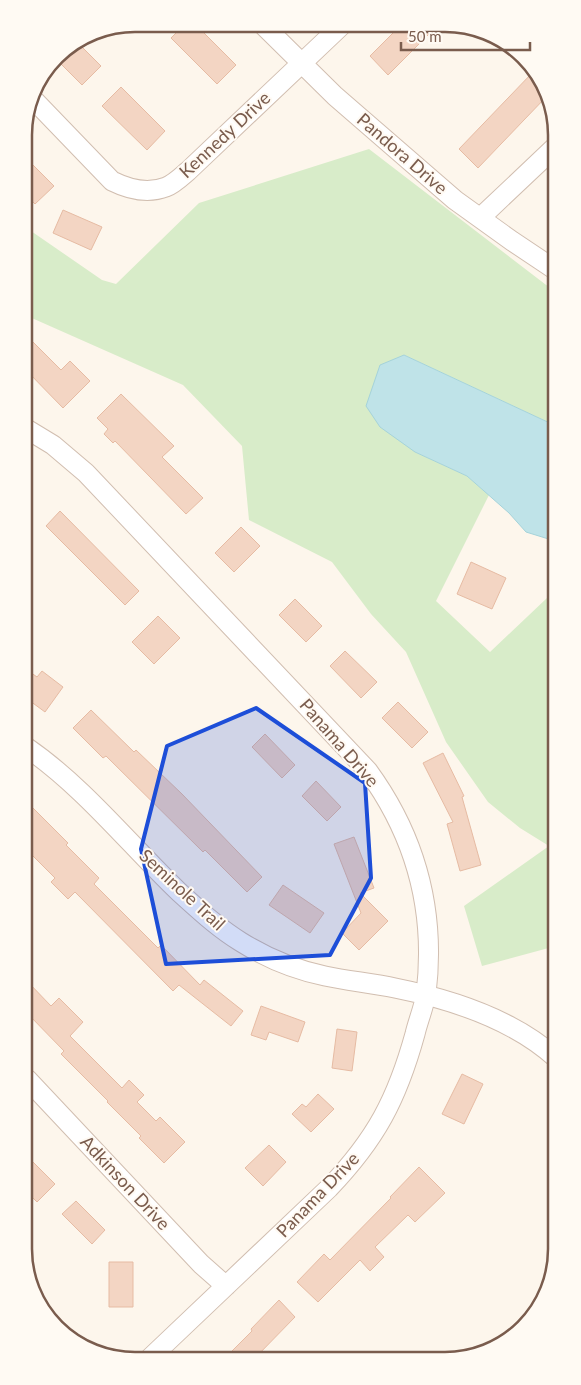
<svg xmlns="http://www.w3.org/2000/svg" width="581" height="1385" font-family="Lato,sans-serif">
	<style>
		.green { fill: #d8ecc9 }
		.water { fill: #bfe3e8; stroke: #a5d3da }
		.building { fill: #f3d5c3; stroke: #e6bba3 }
		.lines { fill: none; stroke-linecap: round; stroke-linejoin: round }
		.minor-casing { stroke: #d1beb0; stroke-width: 21 }
		.minor { stroke: #fff; stroke-width: 19 }
		.marked { fill: #1d4ed8; fill-opacity: 0.2; stroke: #1d4ed8; stroke-width: 4; stroke-linejoin: round }
		.labels { text-anchor: middle; stroke-width: 4; stroke-linejoin: round; paint-order: stroke }
		.street-label { font-size: 18px; fill: #7a5c4d; stroke: #fffaf3 }
		.rim { fill: none; stroke: #7a5c4d; stroke-width: 2.5 }
	</style>
	<rect width="100%" height="100%" fill="#fdf6ec"/>
	<path class="green" d="M369 149 554 291V425L404 355 415 452 467 476 489 495 436 601 490 652 547 598 555 597 556 946 482 966 464 906 549 846 520 828 488 802 446 742 406 652 371 614 332 562 249 520 242 446 183 385 25 315 24 242 31 231 102 280 116 284 199 203Z"/>
	<path class="water" d="M404 355 554 425 555 541 526 532 509 513 467 476 415 452 380 427 366 406 380 365Z"/>
	<path class="building" d="M185 24H195L236 65 217 84 171 38Z
		M400 26H437L388 75 370 56Z
		M77 42 101 66 82 85 56 59 62 52Z
		M533 72 547 96 478 168 459 149Z
		M121 87 165 131 147 150 102 106Z
		M24 156 54 186 35 204 24 193Z
		M63 210 102 227 91 250 53 233Z
		M25 334 61 370 70 361 90 381 63 408 25 369Z
		M121 394 174 446 162 457 203 498 186 514 115 441 113 443 104 434 108 429 97 418Z
		M60 511 139 591 125 605 46 526Z
		M241 527 260 546 234 572 215 553Z
		M471 562 506 578 492 609 457 594Z
		M295 599 322 626 306 642 279 615Z
		M158 616 180 638 154 664 132 642Z
		M345 651 377 682 361 698 330 666Z
		M26 669 37 677 42 671 63 687 45 712 26 698Z
		M398 702 428 732 412 748 382 718Z
		M91 710 134 752 136 750 182 794 262 877 247 892 205 850 203 852 106 756 103 758 73 728Z
		M265 734 295 765 282 778 252 747Z
		M443 753 464 796 462 797 481 865 460 871 447 824 453 822 423 763Z
		M316 781 341 807 327 821 302 796Z
		M26 801 68 843 66 845 99 878 94 884 158 948 161 945 200 985 204 980 243 1011 231 1026 179 985 173 991 75 892 68 899 51 882 55 878 26 849Z
		M354 837 374 888 360 893 388 921 359 950 342 933 361 913 334 844Z
		M283 885 324 913 310 933 269 905Z
		M27 981 51 1006 59 998 83 1022 70 1036 122 1088 129 1080 144 1095 137 1102 156 1121 160 1117 185 1142 164 1163 139 1138 141 1136 107 1102 108 1101 61 1054 64 1051 27 1013Z
		M261 1006 305 1022 298 1042 269 1032 266 1040 251 1035Z
		M337 1029 357 1032 352 1071 332 1068Z
		M462 1074 483 1084 464 1124 442 1114Z
		M318 1094 334 1109 311 1132 292 1114 302 1104 306 1107Z
		M269 1145 286 1162 263 1186 245 1168Z
		M27 1156 55 1184 37 1202 27 1192Z
		M419 1167 445 1193 415 1222 408 1215 375 1247 384 1257 370 1271 360 1260 318 1302 297 1282 324 1254 330 1260 391 1198 390 1197Z
		M76 1201 105 1230 92 1244 62 1214Z
		M109 1262H133V1307H109Z
		M279 1300 295 1317 254 1359H224L252 1331 251 1329Z"/>
	<g class="lines">
		<defs>
			<path id="minor" d="M263 25 335 96 455 200 512 241 554 269
				M32 98 112 181C128 189 148 194 166 187 174 184 181 177 188 171L342 25
				M480 218 554 148
				M25 428 53 445 86 473 368 771C416 837 436 912 426 994 424 1007 418 1021 415 1034 397 1099 376 1139 329 1188L149 1359
				M26 747C84 787 128 843 179 892 199 910 218 928 241 942 265 957 296 970 325 976 348 981 372 983 395 988 450 999 514 1020 556 1058
				M27 1079 201 1264 226 1286"/>
		</defs>
		<use href="#minor" class="minor-casing"/>
		<use href="#minor" class="minor"/>
	</g>
	<path class="marked" d="M256 708 365 783 371 878 330 955 166 964 141 849 167 746Z"/>
	<g class="labels">
		<g class="street-label">
			<text transform="translate(225 135) rotate(-43)" y="6">Kennedy Drive</text>
			<text transform="translate(402 154) rotate(41)" y="6">Pandora Drive</text>
			<text transform="translate(339 743) rotate(49)" y="6">Panama Drive</text>
			<text transform="translate(182 890) rotate(43)" y="6">Seminole Trail</text>
			<text transform="translate(125 1183) rotate(47)" y="6">Adkinson Drive</text>
			<text transform="translate(318 1195) rotate(-46)" y="6">Panama Drive</text>
		</g>
	</g>
	<path d="M0 0H581V1385H0ZM135 32H445A103 103 0 0 1 548 135V1249A103 103 0 0 1 445 1352H135A103 103 0 0 1 32 1249V135A103 103 0 0 1 135 32Z" fill="#fffaf3" fill-rule="evenodd"/>
	<path class="rim" d="M135 32H445A103 103 0 0 1 548 135V1249A103 103 0 0 1 445 1352H135A103 103 0 0 1 32 1249V135A103 103 0 0 1 135 32Z"/>
	<path d="M401 42v8h129v-8" fill="none" stroke="#7a5c4d" stroke-width="2.5"/>
	<text x="408" y="42" font-size="15" fill="#7a5c4d" stroke="#fffaf3" stroke-width="4" paint-order="stroke">50 m</text>
</svg>
